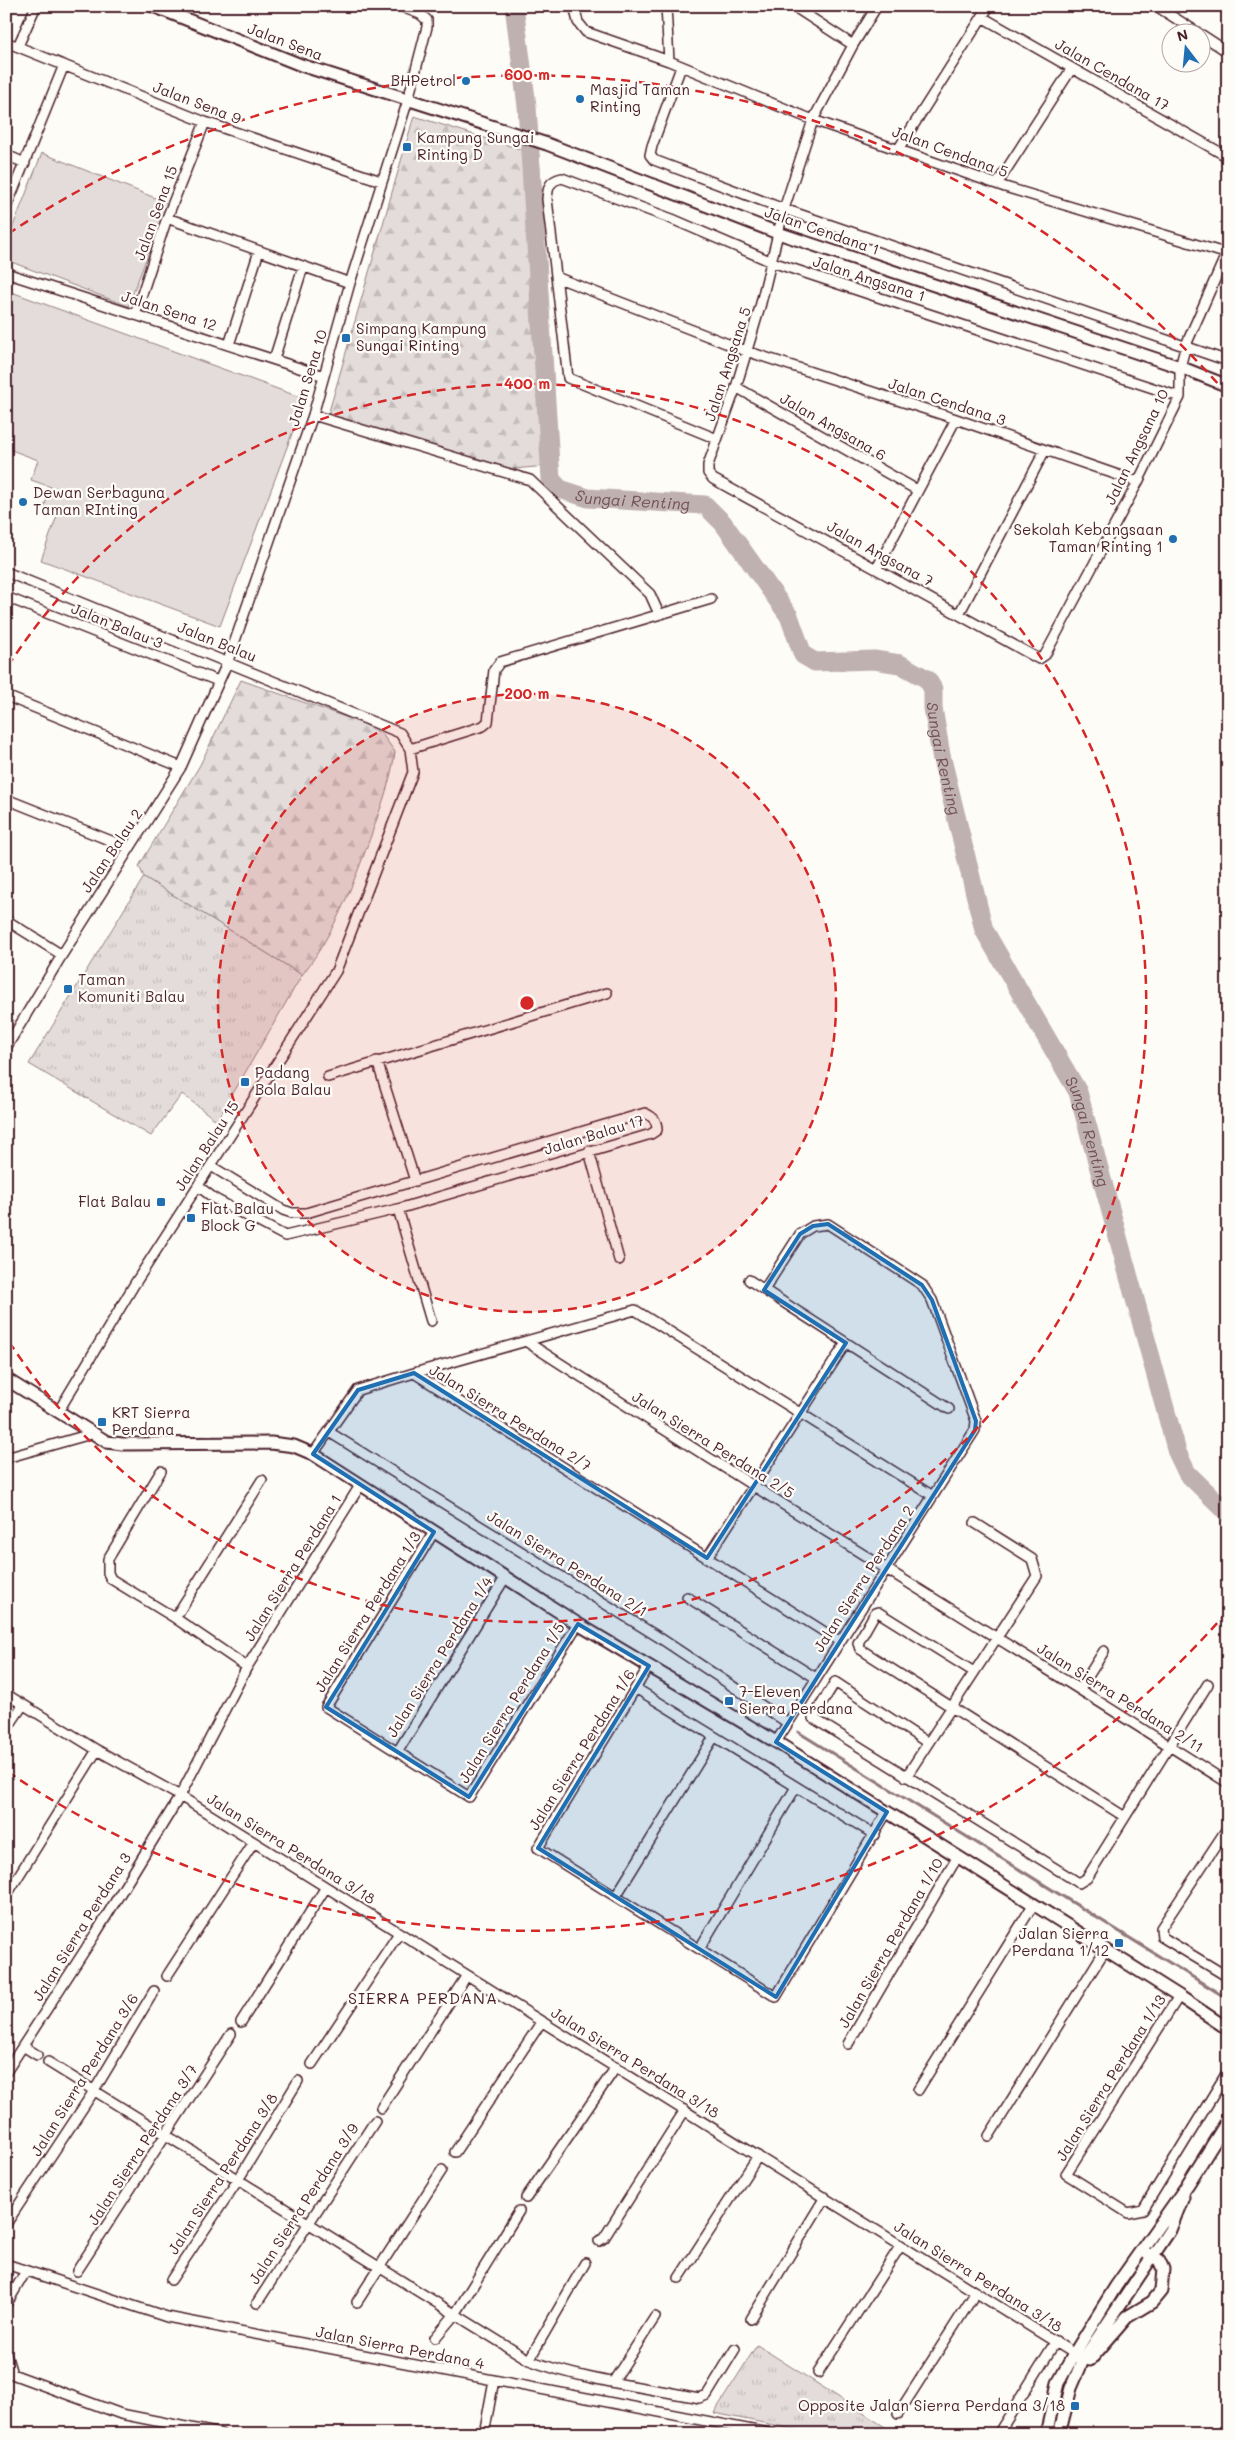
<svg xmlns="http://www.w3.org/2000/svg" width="1234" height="2440" font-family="Mali,sans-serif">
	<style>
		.grass { fill: #e3dcda; stroke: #967e82 }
		.forest { fill: url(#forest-firs); stroke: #967e82 }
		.park { fill: url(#park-tufts); stroke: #967e82 }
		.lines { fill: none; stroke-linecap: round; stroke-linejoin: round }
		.stream { stroke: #91777b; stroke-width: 3 }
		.river { stroke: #c0b1b1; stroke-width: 19 }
		.minor-casing { stroke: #4a1f2b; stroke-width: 12 }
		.tertiary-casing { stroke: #4a1f2b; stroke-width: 15 }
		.minor { stroke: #fdfcf7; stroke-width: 9 }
		.tertiary { stroke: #fdfcf7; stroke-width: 11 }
		.marked { fill: #1f6fb2; fill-opacity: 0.2; stroke: #1f6fb2; stroke-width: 4; stroke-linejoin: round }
		.ring { fill: none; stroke: #d62828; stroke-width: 2.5; stroke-dasharray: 9 6 }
		.poi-dot { fill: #1f6fb2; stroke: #fdfcf7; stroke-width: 2 }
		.labels { text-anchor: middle; stroke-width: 4.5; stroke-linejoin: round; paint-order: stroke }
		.street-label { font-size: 15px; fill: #4a1f2b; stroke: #fdfcf7 }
		.poi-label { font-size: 15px; fill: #4a1f2b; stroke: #fdfcf7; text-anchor: start }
		.water-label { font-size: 16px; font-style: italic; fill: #73525a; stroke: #fdfcf7 }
		.neighbourhood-label { font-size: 16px; letter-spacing: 1px; fill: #4a1f2b; stroke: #fdfcf7 }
		.centre { fill: #d62828; stroke: #fdfcf7; stroke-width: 2.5 }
		.ring-label { font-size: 15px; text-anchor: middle; font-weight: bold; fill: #d62828; stroke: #fdfcf7; stroke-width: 4.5; stroke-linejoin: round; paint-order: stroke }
	</style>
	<defs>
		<pattern id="forest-firs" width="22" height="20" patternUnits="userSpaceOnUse" patternTransform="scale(1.25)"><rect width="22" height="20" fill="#e3dcda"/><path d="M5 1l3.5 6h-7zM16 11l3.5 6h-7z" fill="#c4bcbb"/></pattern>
		<pattern id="park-tufts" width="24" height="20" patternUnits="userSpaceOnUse" patternTransform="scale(1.25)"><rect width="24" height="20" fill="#e3dcda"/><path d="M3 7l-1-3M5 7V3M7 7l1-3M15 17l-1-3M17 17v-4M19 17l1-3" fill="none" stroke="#c4bcbb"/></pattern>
	</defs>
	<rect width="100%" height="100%" fill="#fdfcf7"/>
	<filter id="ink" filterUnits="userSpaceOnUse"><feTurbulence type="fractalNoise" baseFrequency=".02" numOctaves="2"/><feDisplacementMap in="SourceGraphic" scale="10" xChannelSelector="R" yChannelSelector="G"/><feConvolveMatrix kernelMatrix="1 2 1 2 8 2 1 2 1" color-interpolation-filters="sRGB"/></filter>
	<g filter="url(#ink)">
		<path class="grass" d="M42 153 168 203 128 306 6 260V244Z
			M6 290 305 399 220 626 41 560 58 513 44 507 51 487 31 480 38 460 6 448Z"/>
		<path class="forest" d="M414 116 539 155 558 465 513 469 328 415Z
			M241 680 362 723 382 734 395 752C391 780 382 804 373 830 355 880 335 933 302 975L144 877 139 866 200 765Z"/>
		<path class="park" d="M144 877 302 975 217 1121 182 1094 151 1136 29 1064Z
			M757 2345 896 2434H818L714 2413Z"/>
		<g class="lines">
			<path class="stream" d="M798 1732 1228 1999"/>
			<path class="river" id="s1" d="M514 6 527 106 551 479 560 489 588 498 705 505 723 523 789 616 803 655 815 662 874 660 900 664 927 679 933 689V708L941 755 984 930 1078 1092 1177 1452 1187 1473 1228 1513"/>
			<defs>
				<path id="minor" d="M574 6 578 22 586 32 669 61 813 120 1005 187 1228 254
					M666 6 669 61
					M793 6 853 45
					M877 6 853 45 813 120 784 209 760 307 736 387 708 465V473L713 479 1039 659 1045 655 1066 616 1138 482 1180 397V367L1186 345 1228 250
					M1156 6 1197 32
					M982 17 1228 157
					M1202 35 1228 52
					M6 42 205 122 381 181
					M18 46 36 6
					M681 67 652 146 650 155 654 160 784 209 1228 361
					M899 148 989 6
					M6 155 25 163
					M997 184 1072 68
					M6 208 64 65
					M167 218 350 283
					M6 273 324 376
					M556 277 746 351 956 419 1138 482
					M135 315 167 218 205 122
					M229 345 259 251
					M274 359 303 267
					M736 387 917 490
					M313 415 530 480 650 594 659 614
					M717 439 568 378 547 199C548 187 549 181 562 178L672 219 772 262 1180 397
					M877 568 956 419
					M6 572 400 733 410 749 413 772 336 971 134 1285 58 1412
					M6 597 218 681
					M959 614 1045 450
					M6 696 181 767
					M410 749 483 726 488 722 494 670 500 662 711 599
					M6 799 129 848
					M6 920 62 955
					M6 1048 62 955 181 767 228 661 313 415 350 283 408 100 427 27V20L420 14 399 6
					M377 1061 415 1181
					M328 1077 607 993
					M589 1151 619 1260
					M198 1186 215 1199 285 1236 398 1209 651 1134 657 1130C657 1120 653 1117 645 1113L306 1213H292L283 1210 211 1166
					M398 1209 431 1321
					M749 1280 949 1409
					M764 1290 800 1234 813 1226 828 1224 922 1285 932 1300 976 1421 975 1430 776 1742
					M527 1342C759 1492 995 1635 1228 1783
					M414 1373 635 1310 933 1496
					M329 1432 660 1638 788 1723
					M313 1454 358 1390 414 1373 839 1641
					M6 1458 91 1434
					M161 1471 108 1559V1573L111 1579 175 1618 247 1667
					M434 1532 326 1707 469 1797 578 1624
					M707 1558 846 1343
					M687 1597 816 1678
					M175 1618 262 1480
					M649 1666 538 1848 776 1997 887 1812
					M974 1672 878 1612 875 1613 858 1643 860 1649 1125 1817
					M637 1689 875 1835
					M1080 1689 1104 1651
					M6 1694 97 1750 180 1796 1078 2356
					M6 1730 23 1705
					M928 1743 835 1682 813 1718 1079 1883 1087 1878 1208 1684
					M398 1751 505 1578
					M906 1777 1037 1576 1032 1559 975 1523
					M1228 1827 1161 1928 1162 1937 1228 1977
					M6 1896 97 1750
					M616 1896 714 1737
					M700 1948 796 1787
					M167 1976 254 1842
					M1179 1996 1066 2174 1128 2213 1143 2210 1228 2071
					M241 2022 326 1887
					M848 2044 958 1856
					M23 2046 37 2055
					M48 2062 529 2360C581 2380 644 2387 699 2398L707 2395 735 2349
					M312 2064 399 1933
					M6 2072 96 1933 180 1796 247 1667 361 1484
					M918 2090 1033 1905
					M381 2108 467 1975
					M989 2136 1105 1950
					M455 2152 542 2021
					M526 2198 616 2067
					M6 2224 94 2091 154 1991
					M599 2241 604 2238 685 2110
					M6 2264 167 2317 773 2434
					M77 2271 231 2034
					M679 2278 758 2156
					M171 2280 238 2180 298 2081
					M357 2302 442 2170
					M257 2303 375 2121
					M6 2305 26 2271
					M751 2319 825 2197
					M435 2338 456 2313 519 2211
					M6 2354 12 2374 121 2414 221 2434
					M529 2360 585 2263
					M818 2373 901 2245
					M613 2382 655 2317
					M898 2414 976 2292
					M484 2434 494 2380
					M998 2434 1056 2341"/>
				<path id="tertiary" d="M153 6 301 65 547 144 778 233 1180 367 1228 386
					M6 1379 107 1442 122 1444 271 1443 294 1446 313 1454 578 1624 776 1742 1179 1996 1228 2029
					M1090 2360 1127 2317 1152 2302 1161 2291 1163 2269 1159 2260 1146 2253
					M1046 2434 1058 2383 1074 2354 1116 2286 1188 2184 1228 2120
					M1059 2434 1071 2388 1083 2360 1170 2230 1183 2197"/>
			</defs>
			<use href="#minor" class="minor-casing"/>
			<use href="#tertiary" class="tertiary-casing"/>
			<use href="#minor" class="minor"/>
			<use href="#tertiary" class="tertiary"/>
		</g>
	</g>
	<path class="marked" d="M828 1224 922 1285 932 1300 976 1421 975 1430 776 1742 887 1812 776 1997 538 1848 649 1666 578 1624 469 1797 326 1707 434 1532 313 1454 358 1390 414 1373 707 1558 846 1343 764 1290 800 1234 813 1226Z"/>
	<circle cx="527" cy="1003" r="309" fill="#d62828" fill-opacity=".12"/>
	<g class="ring">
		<circle cx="527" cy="1003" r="309"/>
		<path d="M8 666A619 619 0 1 1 8 1340"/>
		<path d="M1227 1612A928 928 0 0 1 8 1772M8 234A928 928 0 0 1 1227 394"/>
	</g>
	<g class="poi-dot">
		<circle cx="466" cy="81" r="5"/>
		<circle cx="580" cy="99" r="5"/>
		<rect x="402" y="142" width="10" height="10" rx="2.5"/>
		<rect x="341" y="333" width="10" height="10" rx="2.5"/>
		<circle cx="23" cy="502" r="5"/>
		<circle cx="1173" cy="539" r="5"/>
		<rect x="63" y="984" width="10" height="10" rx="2.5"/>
		<rect x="240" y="1077" width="10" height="10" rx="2.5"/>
		<rect x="156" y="1197" width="10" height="10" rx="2.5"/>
		<rect x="186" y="1213" width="10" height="10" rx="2.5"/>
		<rect x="97" y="1417" width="10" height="10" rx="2.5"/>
		<rect x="724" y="1696" width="10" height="10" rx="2.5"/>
		<rect x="1114" y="1938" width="10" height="10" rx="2.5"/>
		<rect x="1070" y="2401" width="10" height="10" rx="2.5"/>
	</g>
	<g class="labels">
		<g class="street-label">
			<text transform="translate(285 42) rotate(21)" y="5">Jalan Sena</text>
			<text transform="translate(1112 75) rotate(30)" y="5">Jalan Cendana 17</text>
			<text transform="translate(197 103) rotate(21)" y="5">Jalan Sena 9</text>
			<text transform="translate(950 152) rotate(20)" y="5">Jalan Cendana 5</text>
			<text transform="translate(156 213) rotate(-70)" y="5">Jalan Sena 15</text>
			<text transform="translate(822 231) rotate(19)" y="5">Jalan Cendana 1</text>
			<text transform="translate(869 279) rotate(18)" y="5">Jalan Angsana 1</text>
			<text transform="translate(169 311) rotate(18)" y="5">Jalan Sena 12</text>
			<text transform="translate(728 364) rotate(-72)" y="5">Jalan Angsana 5</text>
			<text transform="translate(308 378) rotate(-73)" y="5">Jalan Sena 10</text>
			<text transform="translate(947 402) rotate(18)" y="5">Jalan Cendana 3</text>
			<text transform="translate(833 427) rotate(30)" y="5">Jalan Angsana 6</text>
			<text transform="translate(1137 447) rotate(-64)" y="5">Jalan Angsana 10</text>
			<text transform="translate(880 554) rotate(29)" y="5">Jalan Angsana 7</text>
			<text transform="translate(117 626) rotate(22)" y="5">Jalan Balau 3</text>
			<text transform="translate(217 642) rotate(22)" y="5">Jalan Balau</text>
			<text transform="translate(112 851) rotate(-56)" y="5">Jalan Balau 2</text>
			<text transform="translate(594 1135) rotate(-17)" y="5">Jalan Balau 17</text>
			<text transform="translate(207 1146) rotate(-57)" y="5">Jalan Balau 15</text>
			<text transform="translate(510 1418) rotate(32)" y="5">Jalan Sierra Perdana 2/7</text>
			<text transform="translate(713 1445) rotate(32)" y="5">Jalan Sierra Perdana 2/5</text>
			<text transform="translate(567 1564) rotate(32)" y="5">Jalan Sierra Perdana 2/1</text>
			<text transform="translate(293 1568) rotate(-58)" y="5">Jalan Sierra Perdana 1</text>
			<text transform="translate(864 1579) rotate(-57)" y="5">Jalan Sierra Perdana 2</text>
			<text transform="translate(368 1612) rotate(-58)" y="5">Jalan Sierra Perdana 1/3</text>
			<text transform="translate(440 1657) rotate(-58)" y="5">Jalan Sierra Perdana 1/4</text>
			<text transform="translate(1120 1698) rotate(32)" y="5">Jalan Sierra Perdana 2/11</text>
			<text transform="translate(512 1703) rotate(-58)" y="5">Jalan Sierra Perdana 1/5</text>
			<text transform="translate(582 1750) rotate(-58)" y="5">Jalan Sierra Perdana 1/6</text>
			<text transform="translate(291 1849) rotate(32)" y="5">Jalan Sierra Perdana 3/18</text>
			<text transform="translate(82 1927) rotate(-58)" y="5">Jalan Sierra Perdana 3</text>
			<text transform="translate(891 1943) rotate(-60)" y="5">Jalan Sierra Perdana 1/10</text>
			<text transform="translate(635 2063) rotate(32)" y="5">Jalan Sierra Perdana 3/18</text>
			<text transform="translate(85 2075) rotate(-58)" y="5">Jalan Sierra Perdana 3/6</text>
			<text transform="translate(1111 2078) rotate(-58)" y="5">Jalan Sierra Perdana 1/13</text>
			<text transform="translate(143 2145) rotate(-57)" y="5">Jalan Sierra Perdana 3/7</text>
			<text transform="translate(223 2174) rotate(-57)" y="5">Jalan Sierra Perdana 3/8</text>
			<text transform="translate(304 2204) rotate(-57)" y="5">Jalan Sierra Perdana 3/9</text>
			<text transform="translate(978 2277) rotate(32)" y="5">Jalan Sierra Perdana 3/18</text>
			<text transform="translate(400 2348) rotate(11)" y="5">Jalan Sierra Perdana 4</text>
		</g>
		<g class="poi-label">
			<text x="456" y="86" text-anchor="end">BHPetrol</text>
			<text x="590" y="95">Masjid Taman<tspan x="590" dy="17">Rinting</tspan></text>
			<text x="417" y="143">Kampung Sungai<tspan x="417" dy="17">Rinting D</tspan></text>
			<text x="356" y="334">Simpang Kampung<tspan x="356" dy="17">Sungai Rinting</tspan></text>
			<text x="33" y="498">Dewan Serbaguna<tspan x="33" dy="17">Taman RInting</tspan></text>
			<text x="1163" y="535" text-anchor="end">Sekolah Kebangsaan<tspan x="1163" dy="17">Taman Rinting 1</tspan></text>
			<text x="78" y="985">Taman<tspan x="78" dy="17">Komuniti Balau</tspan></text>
			<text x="255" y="1078">Padang<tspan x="255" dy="17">Bola Balau</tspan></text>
			<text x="151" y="1207" text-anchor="end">Flat Balau</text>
			<text x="201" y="1214">Flat Balau<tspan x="201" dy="17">Block G</tspan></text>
			<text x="112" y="1418">KRT Sierra<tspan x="112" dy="17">Perdana</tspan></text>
			<text x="739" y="1697">7-Eleven<tspan x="739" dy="17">Sierra Perdana</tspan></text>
			<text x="1109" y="1939" text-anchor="end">Jalan Sierra<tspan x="1109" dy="17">Perdana 1/12</tspan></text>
			<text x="1065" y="2411" text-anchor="end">Opposite Jalan Sierra Perdana 3/18</text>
		</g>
		<g class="water-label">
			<text dy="6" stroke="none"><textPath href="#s1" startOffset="562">Sungai Renting</textPath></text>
			<text dy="6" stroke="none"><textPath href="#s1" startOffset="1028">Sungai Renting</textPath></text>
			<text dy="6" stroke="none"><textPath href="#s1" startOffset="1432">Sungai Renting</textPath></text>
		</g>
		<g class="neighbourhood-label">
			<text x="423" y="2004">SIERRA PERDANA</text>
		</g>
	</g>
	<circle cx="527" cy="1003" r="8" class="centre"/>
	<g class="ring-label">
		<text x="527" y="80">600 m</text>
		<text x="527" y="389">400 m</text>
		<text x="527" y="699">200 m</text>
	</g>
	<rect width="1234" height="2440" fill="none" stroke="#fdfcf7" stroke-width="25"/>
	<rect x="12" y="12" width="1209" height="2415" fill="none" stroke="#4a1f2b" stroke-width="2" filter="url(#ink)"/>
	<g transform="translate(1186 48) rotate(344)"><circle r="24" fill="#fdfcf7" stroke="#b5a4a5"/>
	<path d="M0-4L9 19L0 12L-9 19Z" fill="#1f6fb2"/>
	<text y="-8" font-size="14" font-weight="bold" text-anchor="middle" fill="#4a1f2b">N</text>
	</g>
</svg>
